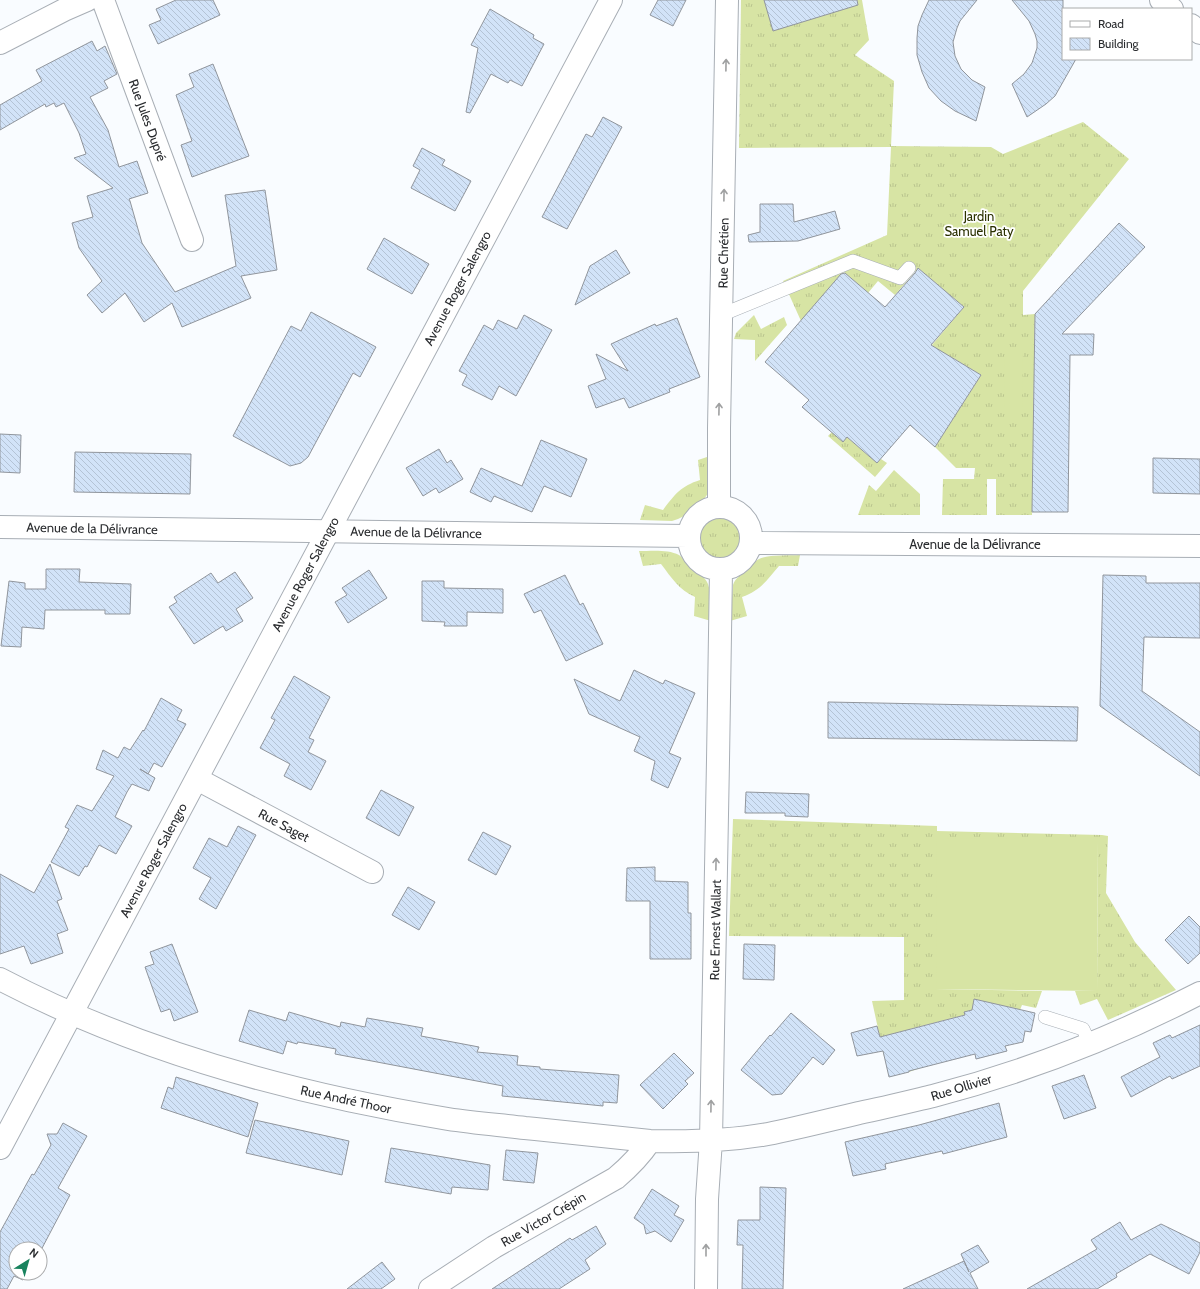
<svg xmlns="http://www.w3.org/2000/svg" width="1200" height="1289" font-family="Cabin,sans-serif">
	<style>
		.grass { fill: url(#grass-tufts) }
		.garden { fill: #d7e4a4 }
		.building { fill: url(#building-back-hatch); stroke: #90959c }
		.lines { fill: none; stroke-linecap: round; stroke-linejoin: round }
		.service-casing { stroke: #a8aeb5; stroke-width: 14 }
		.minor-casing { stroke: #a8aeb5; stroke-width: 24 }
		.tertiary-casing { stroke: #a8aeb5; stroke-width: 24 }
		.service { stroke: #fff; stroke-width: 13 }
		.minor { stroke: #fff; stroke-width: 22 }
		.tertiary { stroke: #fff; stroke-width: 22 }
		.oneway { stroke: #9fa0a1 }
		.labels { text-anchor: middle; stroke-width: 3.5; stroke-linejoin: round; paint-order: stroke }
		.street-label { font-size: 13px; fill: #2a2c2f; stroke: #fff }
		.park-label { font-size: 13px; fill: #2b3100; stroke: #fff }
	</style>
	<defs>
		<pattern id="grass-tufts" width="24" height="20" patternUnits="userSpaceOnUse"><rect width="24" height="20" fill="#d7e4a4"/><path d="M3 7l-1-3M5 7V3M7 7l1-3M15 17l-1-3M17 17v-4M19 17l1-3" fill="none" stroke="#b9c48e"/></pattern>
		<pattern id="building-back-hatch" width="6" height="6" patternUnits="userSpaceOnUse"><rect width="6" height="6" fill="#d2e3f8"/><path d="M-1 5l2 2M0 0l6 6M5-1l2 2" fill="none" stroke="#b4c3d5"/></pattern>
	</defs>
	<rect width="100%" height="100%" fill="#f9fcff"/>
	<path class="grass" d="M741 0H862L869 40 855 55 894 81 891 146 991 147 1003 154 1083 122 1129 159 1023 291V315L1035 314 1032 515H996V479H987V515H942L943 479H974L975 468H956L935 447 981 375 953 358 950 361 932 345 964 307 918 268 895 295 878 281 868 293 844 272 801 321 783 281 887 235 891 147 739 148Z
		M754 315 761 329 784 317 787 325 755 361V340L734 339 736 333Z
		M832 432 847 437 877 463 881 459 887 463 875 477 828 436Z
		M710 456 709 492 704 499 691 509 684 516 678 519 672 521 640 520 645 505 663 510C675 494 681 486 700 480L698 460Z
		M894 470 920 494V515H858L869 485 876 491Z
		M698 538a22 22 0 1 1 44 0a22 22 0 1 1-44 0Z
		M639 551C651 551 668 549 679 555 685 559 689 567 695 571 700 575 705 577 708 584 712 595 711 610 711 621L694 616 695 597C679 590 671 577 661 564L643 566Z
		M800 555 798 566H779C767 580 760 591 742 597L747 616 730 621 733 585C735 578 742 574 748 570 752 566 754 561 759 559 769 554 789 556 800 555Z
		M733 819 937 826V831L1102 835 1108 836 1106 893 1135 942 1176 990 1108 1020 1097 999 1080 1005 1075 991H1097L1098 840 936 989 1042 991 1036 1008 1022 1005 1020 1010 989 1003 990 1006 964 1013 965 1015 910 1029 920 1068 909 1072 904 1051 884 1056 872 1001 904 1000V937L729 936Z"/>
	<path class="garden" d="M1005 351H1023L1022 407H1004Z
		M937 838 1098 840 1097 991 936 989Z"/>
	<path class="building" d="M176 0H213L220 15 158 44 149 25 161 20 156 9Z
		M658 0H686L673 26 650 15Z
		M764 0H857L858 5 773 31Z
		M929 0H977L960 21 957 28 953 42 955 56 961 69 972 80 985 87 976 121 955 111 941 101 929 88 922 72 917 55V38L918 26 922 15Z
		M1012 0H1063V59H1076L1055 96 1046 104 1027 117 1012 84 1024 74 1032 63 1037 48V41L1035 34 1029 21Z
		M490 9 534 35 533 38 544 44 522 86 510 80 508 83 491 74 470 113 466 112 478 48 471 45Z
		M92 41 97 51 105 46 117 74 104 81 108 88 90 97 108 130 119 167 137 161 148 193 129 199 130 201 142 243 175 292 236 266 225 195 265 190 277 270 241 276 251 298 182 327 172 303 144 322 125 293 102 313 87 295 102 281 79 248 72 223 93 217 87 196 113 188 74 158 86 154 79 133 64 103 56 107 54 103 46 107 45 104 0 130V105L42 81 36 70Z
		M213 64 249 156 192 177 181 145 192 141 176 95 194 87 189 74Z
		M603 117 622 127 567 229 542 217 586 134 592 137Z
		M422 148 445 160 442 165 471 181 455 211 411 188 420 170 413 166Z
		M760 204H793L794 222 835 211 840 229 798 241 749 242 748 235 760 232Z
		M1119 223 1145 247 1062 334H1094L1093 355H1070L1068 512H1032L1035 314Z
		M384 238 429 264 412 294 367 269Z
		M616 250 630 273 575 305 590 266Z
		M918 268 964 307 931 345 981 375 935 447 910 425 877 463 847 437 843 442 802 407 809 400 765 362 841 274 845 273 885 307 915 273Z
		M311 312 376 347 360 377 353 373 308 457 301 463 290 466 233 436 291 326 301 331Z
		M524 315 552 330 516 396 499 386 492 400 462 385 467 375 459 371 484 325 493 330 498 320 517 329Z
		M677 318 700 377 669 389 670 392 629 408 624 398 596 408 588 386 606 379 596 354 628 371 611 344 655 324 656 326Z
		M0 434 21 435 20 473 0 472Z
		M541 440 587 459 571 497 544 486 532 512 494 496 491 502 470 492 481 468 522 486Z
		M439 449 447 463 451 460 463 479 439 493 436 488 423 496 406 468Z
		M75 452 191 454 190 494 74 492Z
		M1153 458 1200 459V494L1153 493Z
		M46 569H80L79 582 131 584 130 614H105V610H45L44 629 22 627 21 647 1 646 9 581 25 583V589H46Z
		M369 570 387 598 348 623 335 602 347 595 342 588Z
		M235 572 253 598 236 609 243 621 226 631 223 626 194 644 169 607 177 602 174 597 211 573 218 583Z
		M565 575 580 605 583 603 603 644 566 661 541 610 534 613 524 594Z
		M1103 575 1146 576V583H1200V638L1144 637 1142 691 1200 732V776L1100 706Z
		M422 581H444V588L503 589V613L467 612V626H444L445 622 422 621Z
		M634 670 663 684 665 680 695 693 669 753 681 758 668 788 651 780 655 761 634 751 640 737 589 714 574 679 620 701Z
		M294 676 330 697 309 738 314 740 308 752 326 761 311 790 284 776 290 764 260 748 275 720 271 718Z
		M161 698 182 710 177 720 186 724 162 767 154 763 148 774 140 769 155 778 149 791 132 784 127 792 115 817 132 826 116 854 99 845 87 867 85 866 79 876 51 862 69 829 65 827 77 805 92 811 114 776 96 769 103 750 118 758 124 747 130 750 143 730 144 731Z
		M828 702 1078 707 1077 741 828 738Z
		M381 790 414 807 399 836 366 818Z
		M746 792 809 794 808 817 785 816V813H745Z
		M238 826 256 835 216 909 199 899 211 878 193 868 209 838 227 847Z
		M483 832 511 846 496 875 468 860Z
		M50 864 62 899 57 901 68 930 57 934 63 953 31 964 24 946 0 954V874L34 893Z
		M655 867V881L688 882V913H691V959H650V901H626L627 868Z
		M408 887 435 902 419 930 392 915Z
		M1189 916 1200 927V953L1188 964 1165 940Z
		M172 944 198 1012 174 1021 170 1009 161 1012 145 967 154 964 150 952Z
		M744 944 775 945 774 980 743 979Z
		M974 999 1035 1013 1031 1032 1025 1031 1023 1042 1005 1046 1007 1051 976 1059 975 1054 909 1071V1072L889 1077 883 1051 857 1056 851 1033 877 1026 880 1037 965 1015 964 1012 972 1010Z
		M249 1010 286 1021 289 1012 340 1027 341 1022 365 1027 367 1018 401 1024 423 1028 421 1036 479 1047 477 1052 518 1056 517 1065 540 1067V1069L619 1075 617 1103 603 1102V1106L502 1096 503 1086 335 1054 336 1049 298 1042 297 1044 287 1041 283 1054 239 1041Z
		M791 1013 835 1050 823 1065 813 1057 782 1094 772 1095 741 1070 770 1035 771 1036Z
		M1200 1025V1066L1172 1079 1170 1076 1131 1097 1121 1077 1160 1057 1153 1043 1170 1035 1172 1038Z
		M674 1053 694 1073 685 1081 688 1084 663 1109 640 1085Z
		M1084 1075 1096 1108 1064 1119 1052 1086Z
		M176 1077 258 1103 248 1137 161 1108 168 1087 173 1089Z
		M999 1103 1007 1137 943 1154 942 1151 885 1164 886 1169 853 1176 845 1142 919 1125Z
		M255 1120 349 1141 342 1175 246 1153Z
		M63 1123 87 1136 58 1188 70 1195 40 1252V1249H16V1273H27L23 1280 14 1276 7 1289H0V1232L32 1174 34 1175 51 1145 47 1134H57Z
		M391 1148 490 1165 488 1190 452 1187 451 1194 385 1182Z
		M506 1150 538 1153 534 1183 503 1180Z
		M760 1187 786 1188 783 1289H742L743 1245H737L738 1220H760Z
		M652 1189 679 1206 674 1215 684 1220 671 1242 655 1231 646 1234 644 1225 634 1218Z
		M1120 1222 1131 1240 1161 1224 1200 1243V1252L1189 1274 1150 1254 1116 1274 1117 1277 1097 1289H1027L1097 1249 1091 1240Z
		M596 1226 606 1244 585 1260 590 1269 559 1289H492L570 1238 572 1240Z
		M978 1245 989 1262 970 1273 978 1289H903L964 1261 969 1272 961 1254Z
		M382 1262 395 1279 381 1289H347Z"/>
	<g class="lines">
		<defs>
			<path id="service" d="M721 315 853 261 900 278 909 268
				M1045 1017 1083 1029 1090 1044"/>
			<path id="minor" d="M103 0 192 240
				M1161 0 1172 9
				M1191 25 1200 33
				M0 43 64 10 87 0
				M689 538a31 31 0 1 1 62 0a31 31 0 1 1-62 0Z
				M719 507V428L727 0
				M0 527 688 536
				M751 543 1200 546
				M197 779 372 872
				M0 979C139 1052 294 1094 448 1119 474 1123 500 1125 525 1128 567 1132 609 1137 650 1141 689 1142 729 1141 768 1134 798 1128 829 1120 859 1113 884 1108 908 1102 933 1096 1025 1072 1115 1037 1200 993
				M430 1289 494 1247 616 1178C629 1167 640 1156 650 1141
				M706 1289 707 1199 711 1140 718 760 721 570"/>
			<path id="tertiary" d="M0 1148 611 0"/>
		</defs>
		<use href="#service" class="service-casing"/>
		<use href="#minor" class="minor-casing"/>
		<use href="#tertiary" class="tertiary-casing"/>
		<use href="#service" class="service"/>
		<use href="#minor" class="minor"/>
		<use href="#tertiary" class="tertiary"/>
	</g>
	<defs><path id="oneway-shaft" d="M-6 0H5M1.5-3L5.5 0L1.5 3" fill="none" stroke-width="1.6" stroke-linecap="round" stroke-linejoin="round"/></defs>
	<g class="oneway">
		<use href="#oneway-shaft" transform="translate(726 65) rotate(-89)"/>
		<use href="#oneway-shaft" transform="translate(724 195) rotate(-89)"/>
		<use href="#oneway-shaft" transform="translate(719 409) rotate(-89)"/>
		<use href="#oneway-shaft" transform="translate(716 864) rotate(-89)"/>
		<use href="#oneway-shaft" transform="translate(711 1106) rotate(-89)"/>
		<use href="#oneway-shaft" transform="translate(706 1250) rotate(-90)"/>
	</g>
	<g class="labels">
		<g class="street-label">
			<text transform="translate(148 120) rotate(70)" y="5">Rue Jules Dupré</text>
			<text transform="translate(723 253) rotate(-89)" y="5">Rue Chrétien</text>
			<text transform="translate(457 288) rotate(-62)" y="5">Avenue Roger Salengro</text>
			<text transform="translate(92 528) rotate(1)" y="5">Avenue de la Délivrance</text>
			<text transform="translate(416 532) rotate(1)" y="5">Avenue de la Délivrance</text>
			<text x="975" y="549">Avenue de la Délivrance</text>
			<text transform="translate(305 574) rotate(-62)" y="5">Avenue Roger Salengro</text>
			<text transform="translate(284 825) rotate(28)" y="5">Rue Saget</text>
			<text transform="translate(153 860) rotate(-62)" y="5">Avenue Roger Salengro</text>
			<text transform="translate(715 930) rotate(-89)" y="5">Rue Ernest Wallart</text>
			<text transform="translate(961 1087) rotate(-17)" y="5">Rue Ollivier</text>
			<text transform="translate(346 1099) rotate(12)" y="5">Rue André Thoor</text>
			<text transform="translate(543 1219) rotate(-30)" y="5">Rue Victor Crépin</text>
		</g>
		<g class="park-label">
			<text x="979" y="221">Jardin<tspan x="979" dy="15">Samuel Paty</tspan></text>
		</g>
	</g>
	<rect x="1062" y="8" width="130" height="52" fill="#ffffff" stroke="#aaabac"/>
	<rect x="1070" y="21" width="20" height="6" fill="#ffffff" stroke="#aaabac"/>
	<text x="1098" y="28" font-size="12" fill="#2a2c2f">Road</text>
	<rect x="1070" y="38" width="20" height="12" fill="url(#building-back-hatch)" stroke="#aaabac"/>
	<text x="1098" y="48" font-size="12" fill="#2a2c2f">Building</text>
	<g transform="translate(28 1261) rotate(37)"><circle r="19" fill="#ffffff" stroke="#aaabac"/>
	<path d="M0-3L7 15L0 10L-7 15Z" fill="#19835e"/>
	<text y="-6" font-size="11" font-weight="bold" text-anchor="middle" fill="#2a2c2f">N</text>
	</g>
</svg>
